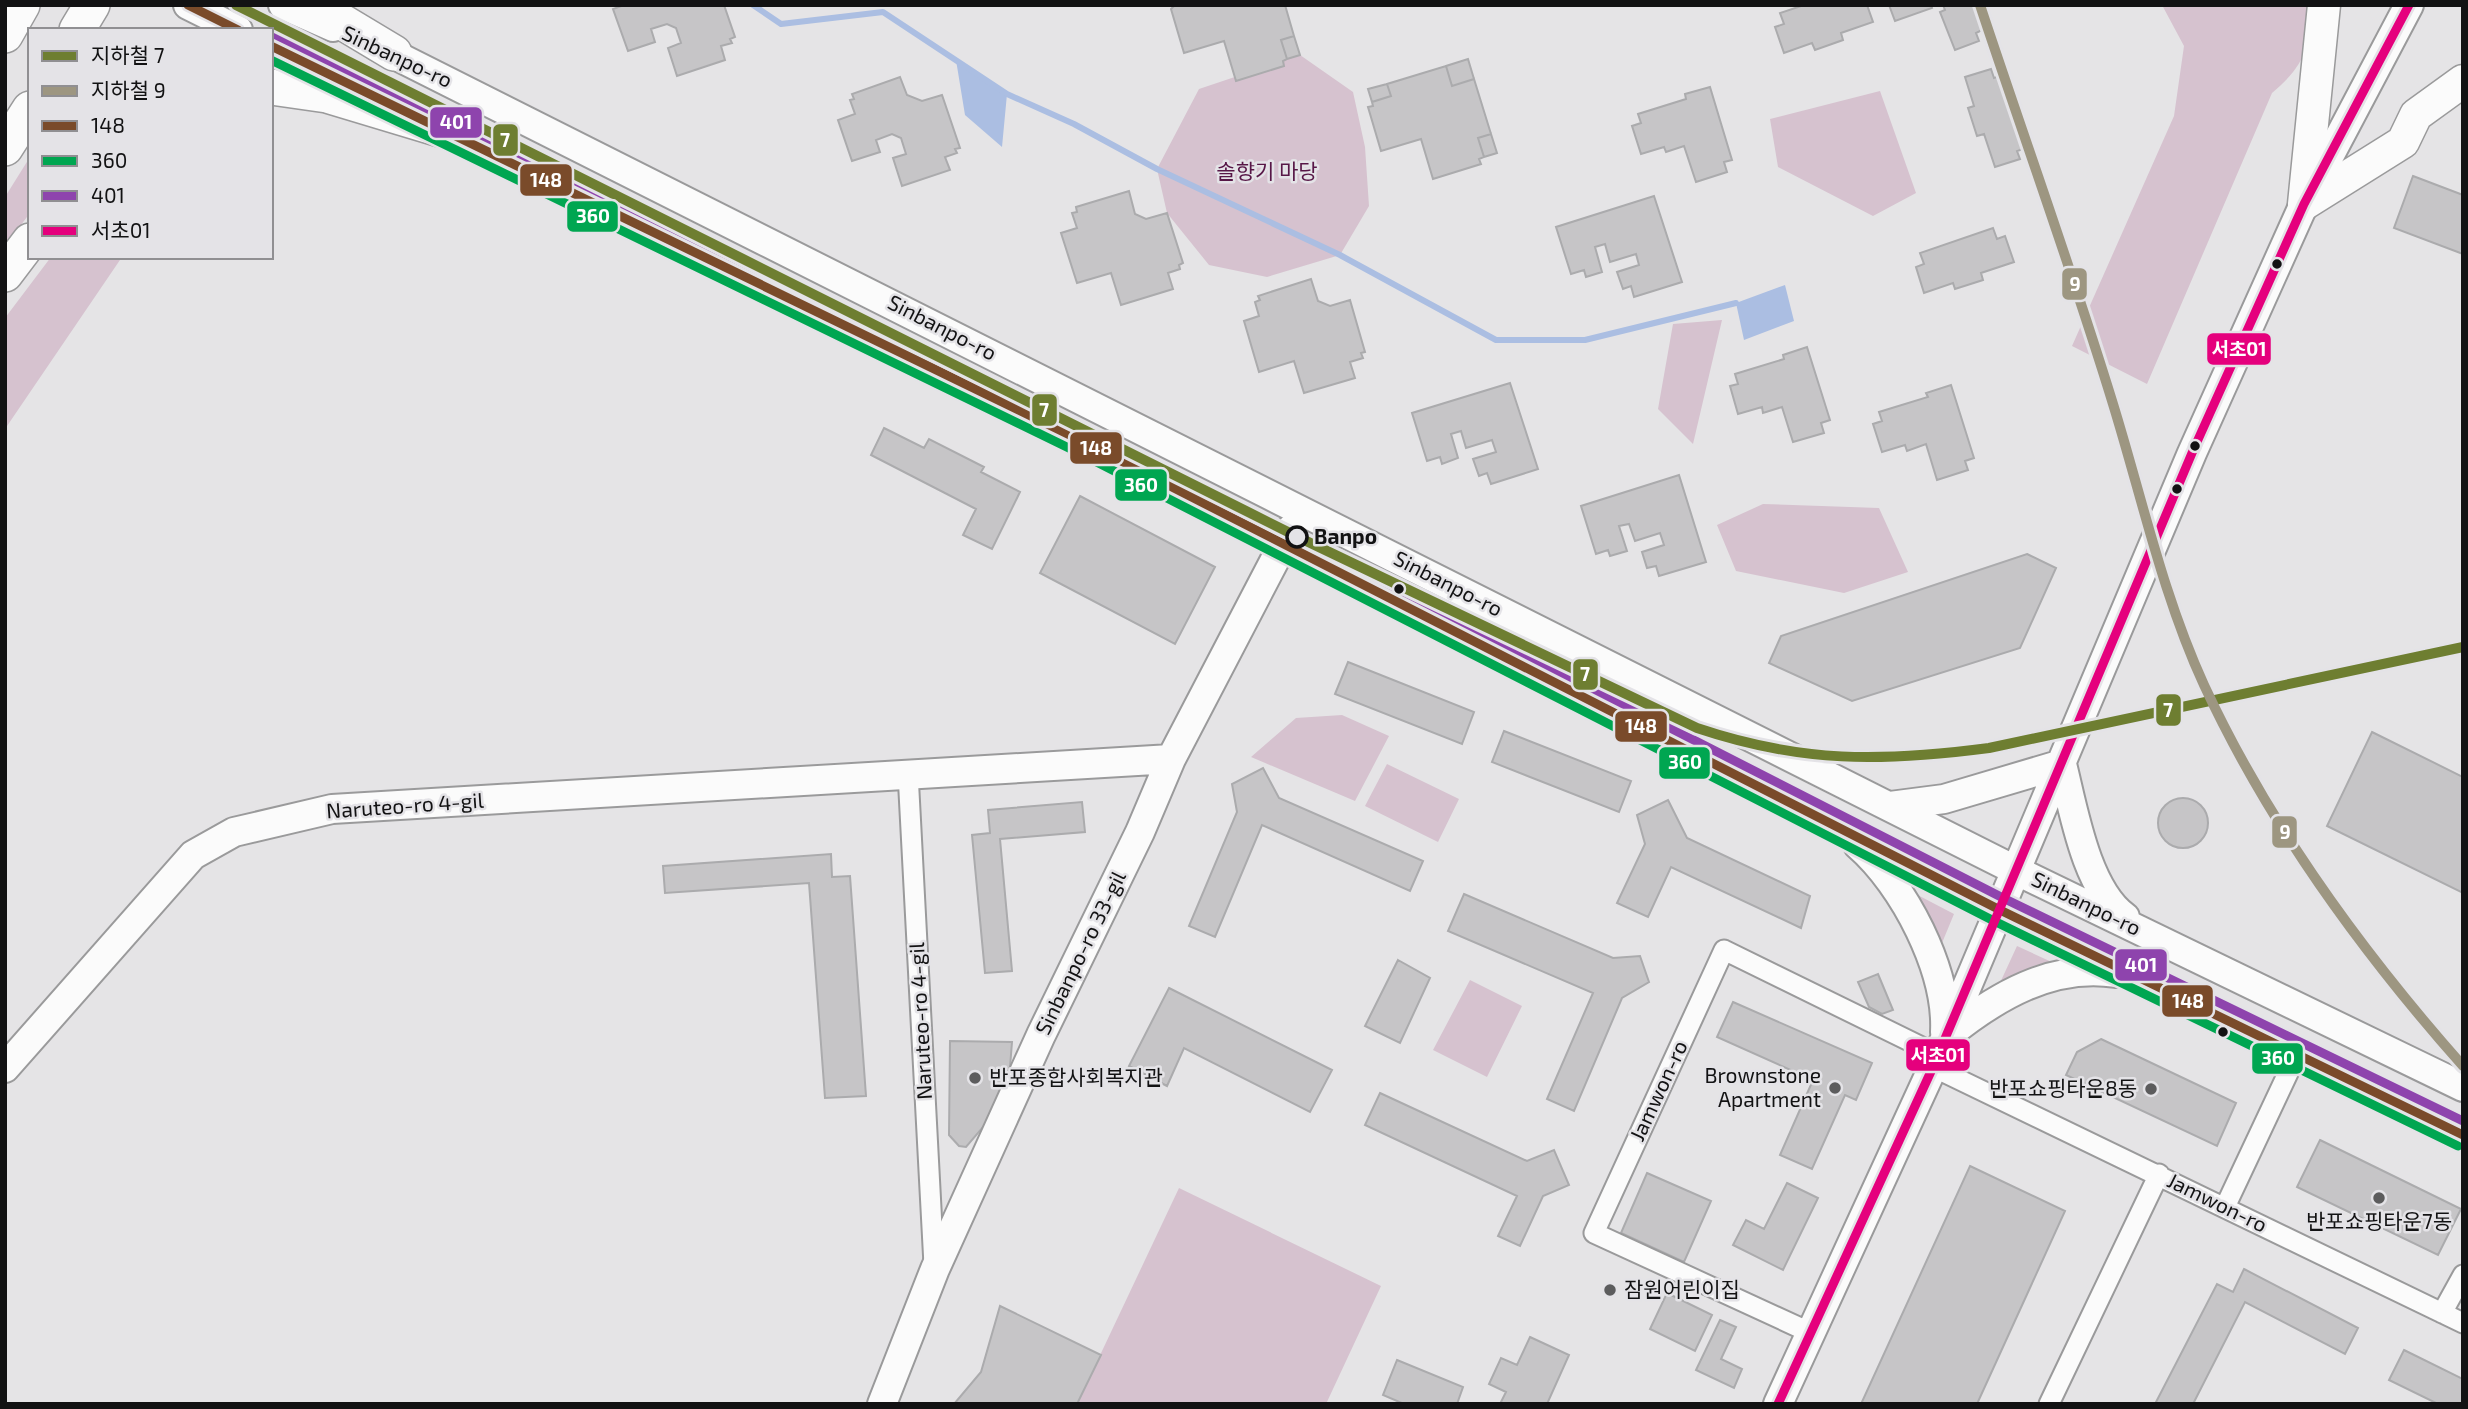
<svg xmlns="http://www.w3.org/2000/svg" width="2468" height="1409" font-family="'Exo 2','Noto Sans KR',sans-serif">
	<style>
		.green { fill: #d6c2cf }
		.water { fill: #abbee2 }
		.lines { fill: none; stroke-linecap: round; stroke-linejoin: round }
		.stream { stroke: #abbee2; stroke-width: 6 }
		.building { fill: #c6c5c7; stroke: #ababad; stroke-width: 2 }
		.street-casing { stroke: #9a9a9b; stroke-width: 23 }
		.secondary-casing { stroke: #9a9a9b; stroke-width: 32 }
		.primary-casing { stroke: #9a9a9b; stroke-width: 35 }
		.highway-casing { stroke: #9a9a9b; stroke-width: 38 }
		.street { stroke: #fbfbfb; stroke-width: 19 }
		.secondary { stroke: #fbfbfb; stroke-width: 28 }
		.primary { stroke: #fbfbfb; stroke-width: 32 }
		.highway { stroke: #fbfbfb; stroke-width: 35 }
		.bus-1-casing { stroke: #e4e3e7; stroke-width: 14 }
		.bus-2-casing { stroke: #e4e3e7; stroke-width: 14 }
		.bus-3-casing { stroke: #e4e3e7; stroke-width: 14 }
		.bus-4-casing { stroke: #e4e3e7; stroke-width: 14 }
		.bus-1 { stroke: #7a4b2a; stroke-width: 9 }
		.bus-2 { stroke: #00a651; stroke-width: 9 }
		.bus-3 { stroke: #8e44ad; stroke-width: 9 }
		.bus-4 { stroke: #e5007d; stroke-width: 9 }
		.metro-1-casing { stroke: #e4e3e7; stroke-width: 16 }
		.metro-2-casing { stroke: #e4e3e7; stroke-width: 16 }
		.metro-1 { stroke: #6e7e31; stroke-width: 10 }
		.metro-2 { stroke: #9d9681; stroke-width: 10 }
		.bus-dot { fill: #121213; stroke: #e4e3e7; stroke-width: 2.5 }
		.stop-dot { fill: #e4e3e7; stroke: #121213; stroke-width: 3.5 }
		.poi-dot { fill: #5c5c5d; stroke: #e4e3e7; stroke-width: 2.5 }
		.labels { text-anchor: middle; stroke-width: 5; stroke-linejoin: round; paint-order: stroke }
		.street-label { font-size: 21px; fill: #121213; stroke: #e4e3e7 }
		.park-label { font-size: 21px; fill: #571747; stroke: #e4e3e7 }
		.stop-label { font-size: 21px; font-weight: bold; fill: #121213; stroke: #e4e3e7; text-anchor: start }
		.poi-label { font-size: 21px; fill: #121213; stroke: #e4e3e7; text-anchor: end }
		.line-badge { stroke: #e4e3e7; stroke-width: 2.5 }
		.badge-label { font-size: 19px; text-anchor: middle; font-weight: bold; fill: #fff }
	</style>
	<rect width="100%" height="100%" fill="#e5e4e6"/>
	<path class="green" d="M2162 5H2312C2308 49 2307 63 2272 93L2147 384 2072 346 2174 116 2184 46Z
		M1300 55 1353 92 1365 147 1369 206 1340 255 1267 277 1209 265 1167 213 1157 169 1199 89Z
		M1880 91 1916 193 1873 216 1778 167 1770 119Z
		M30 157V213L5 246V197Z
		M51 257H122L5 429V318Z
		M1722 320 1693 444 1658 409 1673 324Z
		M1763 504 1879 508 1908 572 1844 593 1736 571 1717 525Z
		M1342 715 1389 736 1355 801 1251 757 1296 718Z
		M1387 764 1459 799 1438 842 1365 806Z
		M1910 891 1954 914 1937 955Z
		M2017 946 2056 964 2033 968 1999 985Z
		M1470 980 1522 1006 1487 1077 1433 1050Z
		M1179 1188 1381 1286 1326 1404H1077Z"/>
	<path class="water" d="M956 60 1007 94 1002 147 965 115Z
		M1785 285 1794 321 1744 340 1736 303Z"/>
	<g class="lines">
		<path class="stream" d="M753 5 781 24 883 12 1007 94 1074 124 1157 169 1340 255 1496 340H1585L1736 303"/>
	</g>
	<path class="building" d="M624 5H724L735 37 730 39 732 43 721 46 725 60 677 76 668 48 681 43 676 28 667 24 651 29 655 42 628 51 613 9Z
		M1175 5H1285L1294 36 1281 40 1287 59 1283 61 1284 66 1236 81 1224 41 1184 53 1171 9Z
		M1804 5H1867L1873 22 1841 33 1843 40 1815 50 1812 43 1784 53 1775 27 1784 24 1780 13Z
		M1889 5H1931L1932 8 1895 21Z
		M1943 5H1977L1986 28 1976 33 1979 41 1955 50 1940 12 1945 10Z
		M1294 36 1300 55 1287 59 1281 40Z
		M1468 59 1474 79 1452 86 1446 66Z
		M1446 66 1452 86 1474 79 1491 134 1478 138 1484 157 1479 159 1481 164 1433 179 1421 139 1381 151 1368 107 1373 106 1372 102 1391 96 1387 84Z
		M1991 69 1994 78 2005 74 2029 147 2017 151 2020 159 1995 167 1984 134 1977 136 1968 108 1974 106 1965 77Z
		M900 77 907 95 922 101 942 95 960 148 955 149 957 153 945 157 950 170 902 186 893 158 906 154 901 138 892 134 876 140 880 152 852 161 838 120 855 114 850 100 854 99 852 94Z
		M1387 84 1391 96 1372 102 1368 89Z
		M1710 87 1732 160 1724 162 1727 172 1696 182 1684 146 1666 152 1664 147 1641 154 1632 126 1641 123 1638 114 1686 99 1685 94Z
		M1491 134 1497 153 1484 157 1478 138Z
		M2413 176 2463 195V254L2394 228Z
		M1129 191 1135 214 1146 219 1167 213 1183 263 1179 265 1180 269 1168 273 1173 289 1121 305 1111 273 1077 283 1061 233 1077 228 1072 213 1077 212 1076 207Z
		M1654 196 1682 282 1634 297 1631 286 1623 289 1617 272 1639 265 1636 254 1610 262 1605 244 1595 247 1602 272 1586 277 1584 270 1571 274 1556 227Z
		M1993 228 1997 239 2005 236 2014 262 1981 273 1983 280 1955 289 1953 283 1924 293 1916 267 1924 264 1920 253Z
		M1311 279 1318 301 1330 306 1350 300 1365 352 1361 353 1363 358 1350 362 1355 378 1304 393 1294 361 1259 372 1244 321 1259 316 1255 302 1260 300 1258 296Z
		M1807 347 1830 420 1821 423 1824 433 1793 442 1782 407 1763 413 1762 407 1738 414 1730 386 1738 384 1735 374 1784 359 1783 355Z
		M1510 383 1538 469 1491 484 1487 473 1479 476 1473 459 1496 452 1492 440 1466 448 1461 431 1451 434 1458 458 1442 464 1440 457 1427 461 1412 413Z
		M1951 385 1974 458 1965 461 1968 470 1937 480 1926 444 1907 451 1905 445 1882 452 1873 424 1882 421 1879 412 1928 397 1926 393Z
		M884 428 924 448 929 439 984 467 981 472 1020 492 992 549 963 535 976 509 871 455Z
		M1679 475 1706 562 1659 576 1656 566 1647 568 1642 552 1664 545 1660 533 1635 541 1629 524 1619 526 1627 551 1610 556 1608 550 1596 554 1581 506Z
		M1080 496 1215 567 1175 644 1040 573Z
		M2027 554 2056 568 2020 648 1852 701 1769 663 1781 636Z
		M1348 662 1474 712 1462 744 1335 694Z
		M1504 731 1631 781 1619 812 1492 762Z
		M2372 732 2463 777V893L2327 826Z
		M1263 768 1279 798 1423 861 1410 891 1262 825 1215 937 1189 926 1237 812 1232 784Z
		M2158 823a25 25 0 1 1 50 0a25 25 0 1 1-50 0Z
		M1668 800 1687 838 1810 896 1801 928 1671 867 1648 917 1617 903 1645 844 1637 815Z
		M1082 802 1085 832 1000 839 1012 971 985 973 972 835 990 833 988 810Z
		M831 854 832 877 850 876 866 1096 825 1098 809 883 665 893 663 866Z
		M1464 894 1613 958 1640 956 1649 982 1622 998 1574 1111 1547 1099 1593 993 1448 931Z
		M1398 960 1430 978 1400 1043 1365 1026Z
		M1878 974 1893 1010 1882 1014 1869 1007 1858 982Z
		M1169 988 1332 1070 1310 1112 1184 1048 1167 1086 1129 1066Z
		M1733 1002 1872 1063 1856 1100 1845 1095 1812 1169 1780 1155 1813 1080 1717 1037Z
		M2101 1039 2236 1103 2217 1146 2066 1075 2077 1052Z
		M950 1041 1012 1042 1010 1067 1001 1093 984 1126 966 1147 959 1146 949 1135Z
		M1380 1093 1527 1161 1554 1150 1569 1185 1543 1196 1520 1246 1498 1236 1517 1196 1365 1125Z
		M2320 1140 2461 1209 2438 1255 2297 1187Z
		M1970 1166 2065 1211 1977 1404H1861Z
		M1970 1166 2065 1211 1977 1404H1861Z
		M1647 1173 1711 1201 1684 1262 1621 1233Z
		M1787 1183 1818 1198 1783 1270 1733 1245 1746 1220 1764 1229Z
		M2244 1269 2358 1328 2345 1354 2245 1302 2193 1404H2155L2217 1284 2233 1292Z
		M1667 1293 1712 1315 1695 1351 1650 1329Z
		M1000 1306 1101 1355 1077 1404H954L981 1372Z
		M1720 1320 1736 1327 1721 1359 1742 1369 1734 1388 1696 1370Z
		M1530 1337 1569 1355 1547 1404H1500L1506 1392 1489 1384 1501 1358 1517 1365Z
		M2404 1350 2463 1379V1404H2438L2389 1380Z
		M1397 1360 1463 1387 1457 1404H1404L1383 1395Z"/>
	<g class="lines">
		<defs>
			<path id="street" d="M908 773 934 1265
				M1933 1067 2463 1323
				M2225 1207 2297 1054
				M2442 1313 2463 1275
				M1809 1332 1594 1233 1724 950 1938 1055
				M2049 1404 2159 1174"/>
			<path id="secondary" d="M188 5 238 30
				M283 5 333 27
				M271 46 379 99
				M377 46 2017 871 2463 1087
				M421 120 1082 441 2000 910 2463 1135
				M2062 764C2073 808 2086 889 2125 917
				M1890 806 1944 799 2062 764
				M1858 845C1904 885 1948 970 1945 1032
				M1947 1036C1995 997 2052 963 2116 973
				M5 1068 193 855 234 832 332 809 1171 759
				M882 1404 935 1269 1041 1035 1140 832 1171 759 1291 529
				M1778 1404 1933 1067 2192 453 2304 204 2409 5"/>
			<path id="primary" d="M2304 204 2403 142 2416 115 2463 81
				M2304 204 2324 5"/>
			<path id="highway" d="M314 5 394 53
				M77 30 92 5
				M5 35 22 5
				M271 87 327 95 440 129
				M5 148 30 109
				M5 274 30 241"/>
		</defs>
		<use href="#street" class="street-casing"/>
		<use href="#secondary" class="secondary-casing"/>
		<use href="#primary" class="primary-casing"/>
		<use href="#highway" class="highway-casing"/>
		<use href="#street" class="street"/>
		<use href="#secondary" class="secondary"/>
		<use href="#primary" class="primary"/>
		<use href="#highway" class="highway"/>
		<defs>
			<path id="bus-1" d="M188 5 238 30
				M271 46 1082 441 2000 910 2463 1135"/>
			<path id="bus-2" d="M271 60 1077 452 1994 921 2458 1146"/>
			<path id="bus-3" d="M276 35 1087 430 2005 899 2463 1121"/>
			<path id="bus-4" d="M1778 1404 1933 1067 2192 453 2304 204 2409 5"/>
		</defs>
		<use href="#bus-1" class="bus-1-casing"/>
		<use href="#bus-2" class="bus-2-casing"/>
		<use href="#bus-3" class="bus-3-casing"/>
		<use href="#bus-4" class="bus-4-casing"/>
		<use href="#bus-1" class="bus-1"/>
		<use href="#bus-2" class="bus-2"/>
		<use href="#bus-3" class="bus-3"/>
		<use href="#bus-4" class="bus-4"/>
		<defs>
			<path id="metro-1" d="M236 5 1300 538 1697 728C1801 763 1881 762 1989 748L2463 647"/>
			<path id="metro-2" d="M1980 5C2024 138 2072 270 2113 404 2142 498 2163 596 2204 685 2269 825 2361 951 2463 1066"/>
		</defs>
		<use href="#metro-1" class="metro-1-casing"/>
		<use href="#metro-2" class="metro-2-casing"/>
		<use href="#metro-1" class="metro-1"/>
		<use href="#metro-2" class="metro-2"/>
	</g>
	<g class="bus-dot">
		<circle cx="2277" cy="264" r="6"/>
		<circle cx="2195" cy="446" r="6"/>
		<circle cx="2177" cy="489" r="6"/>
		<circle cx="1399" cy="589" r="6"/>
		<circle cx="2223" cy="1032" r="6"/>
	</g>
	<circle class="stop-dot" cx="1297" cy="537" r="10"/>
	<g class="poi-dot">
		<circle cx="975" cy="1078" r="7"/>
		<circle cx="1835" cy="1088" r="7"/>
		<circle cx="2151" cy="1089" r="7"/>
		<circle cx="2379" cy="1198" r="7"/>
		<circle cx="1610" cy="1290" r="7"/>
	</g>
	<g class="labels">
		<g class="street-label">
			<text transform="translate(397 57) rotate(25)" y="7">Sinbanpo-ro</text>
			<text transform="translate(942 328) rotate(27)" y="7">Sinbanpo-ro</text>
			<text transform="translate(1448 584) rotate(27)" y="7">Sinbanpo-ro</text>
			<text transform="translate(405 806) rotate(-4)" y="7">Naruteo-ro 4-gil</text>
			<text transform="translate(2086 904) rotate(26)" y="7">Sinbanpo-ro</text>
			<text transform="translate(1081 953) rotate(-64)" y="7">Sinbanpo-ro 33-gil</text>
			<text transform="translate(921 1021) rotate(-93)" y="7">Naruteo-ro 4-gil</text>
			<text transform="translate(1659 1091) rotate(-65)" y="7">Jamwon-ro</text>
			<text transform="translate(2217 1203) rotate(26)" y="7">Jamwon-ro</text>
		</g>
		<g class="park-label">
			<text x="1267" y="179">솔향기 마당</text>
		</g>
		<g class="stop-label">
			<text x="1314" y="544">Banpo</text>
		</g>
		<g class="poi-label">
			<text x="1821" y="1083">Brownstone<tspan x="1821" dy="24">Apartment</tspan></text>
			<text x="989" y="1085" text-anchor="start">반포종합사회복지관</text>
			<text x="2137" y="1096">반포쇼핑타운8동</text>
			<text x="2379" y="1229" text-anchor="middle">반포쇼핑타운7동</text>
			<text x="1624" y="1297" text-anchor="start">잠원어린이집</text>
		</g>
	</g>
	<g class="line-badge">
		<rect x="429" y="106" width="54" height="33" rx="7" fill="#8e44ad"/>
		<rect x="492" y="123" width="27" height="34" rx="7" fill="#6e7e31"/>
		<rect x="519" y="163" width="54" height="34" rx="7" fill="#7a4b2a"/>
		<rect x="566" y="200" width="53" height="33" rx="7" fill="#00a651"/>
		<rect x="2061" y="267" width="27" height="34" rx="7" fill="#9d9681"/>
		<rect x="2206" y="332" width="66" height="34" rx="7" fill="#e5007d"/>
		<rect x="1031" y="393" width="27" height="34" rx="7" fill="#6e7e31"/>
		<rect x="1069" y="431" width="54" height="34" rx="7" fill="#7a4b2a"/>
		<rect x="1114" y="468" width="54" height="34" rx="7" fill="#00a651"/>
		<rect x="1572" y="658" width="27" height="33" rx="7" fill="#6e7e31"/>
		<rect x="2155" y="693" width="27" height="34" rx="7" fill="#6e7e31"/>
		<rect x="1614" y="710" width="54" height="33" rx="7" fill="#7a4b2a"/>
		<rect x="1658" y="746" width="53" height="34" rx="7" fill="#00a651"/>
		<rect x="2271" y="815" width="27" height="34" rx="7" fill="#9d9681"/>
		<rect x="2114" y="948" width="54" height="34" rx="7" fill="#8e44ad"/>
		<rect x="2161" y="984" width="53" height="34" rx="7" fill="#7a4b2a"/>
		<rect x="1905" y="1038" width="66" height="34" rx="7" fill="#e5007d"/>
		<rect x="2251" y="1042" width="53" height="33" rx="7" fill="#00a651"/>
	</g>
	<g class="badge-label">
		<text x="456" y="129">401</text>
		<text x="505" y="147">7</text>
		<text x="546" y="187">148</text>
		<text x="593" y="223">360</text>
		<text x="2075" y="291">9</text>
		<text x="2239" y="356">서초01</text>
		<text x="1044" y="417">7</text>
		<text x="1096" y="455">148</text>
		<text x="1141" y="492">360</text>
		<text x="1585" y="681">7</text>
		<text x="2168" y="717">7</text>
		<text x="1641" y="733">148</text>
		<text x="1685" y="769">360</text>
		<text x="2285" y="839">9</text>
		<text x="2141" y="972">401</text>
		<text x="2188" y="1008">148</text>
		<text x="1938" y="1062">서초01</text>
		<text x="2278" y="1065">360</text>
	</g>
	<rect width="2468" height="1409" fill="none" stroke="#121213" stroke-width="14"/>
	<rect x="28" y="28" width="245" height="231" fill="#e4e3e7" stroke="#908f92" stroke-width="2"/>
	<rect x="42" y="51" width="35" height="10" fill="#6e7e31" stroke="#908f92" stroke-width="2"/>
	<text x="91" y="63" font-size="21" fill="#121213">지하철 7</text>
	<rect x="42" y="86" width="35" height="10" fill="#9d9681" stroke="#908f92" stroke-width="2"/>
	<text x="91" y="98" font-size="21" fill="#121213">지하철 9</text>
	<rect x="42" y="121" width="35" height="10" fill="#7a4b2a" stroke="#908f92" stroke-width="2"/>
	<text x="91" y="133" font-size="21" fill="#121213">148</text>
	<rect x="42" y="156" width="35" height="10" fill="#00a651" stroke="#908f92" stroke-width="2"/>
	<text x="91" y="168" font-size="21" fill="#121213">360</text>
	<rect x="42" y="191" width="35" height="10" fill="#8e44ad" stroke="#908f92" stroke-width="2"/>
	<text x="91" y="203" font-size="21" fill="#121213">401</text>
	<rect x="42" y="226" width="35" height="10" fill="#e5007d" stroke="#908f92" stroke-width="2"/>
	<text x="91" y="238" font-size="21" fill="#121213">서초01</text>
</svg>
